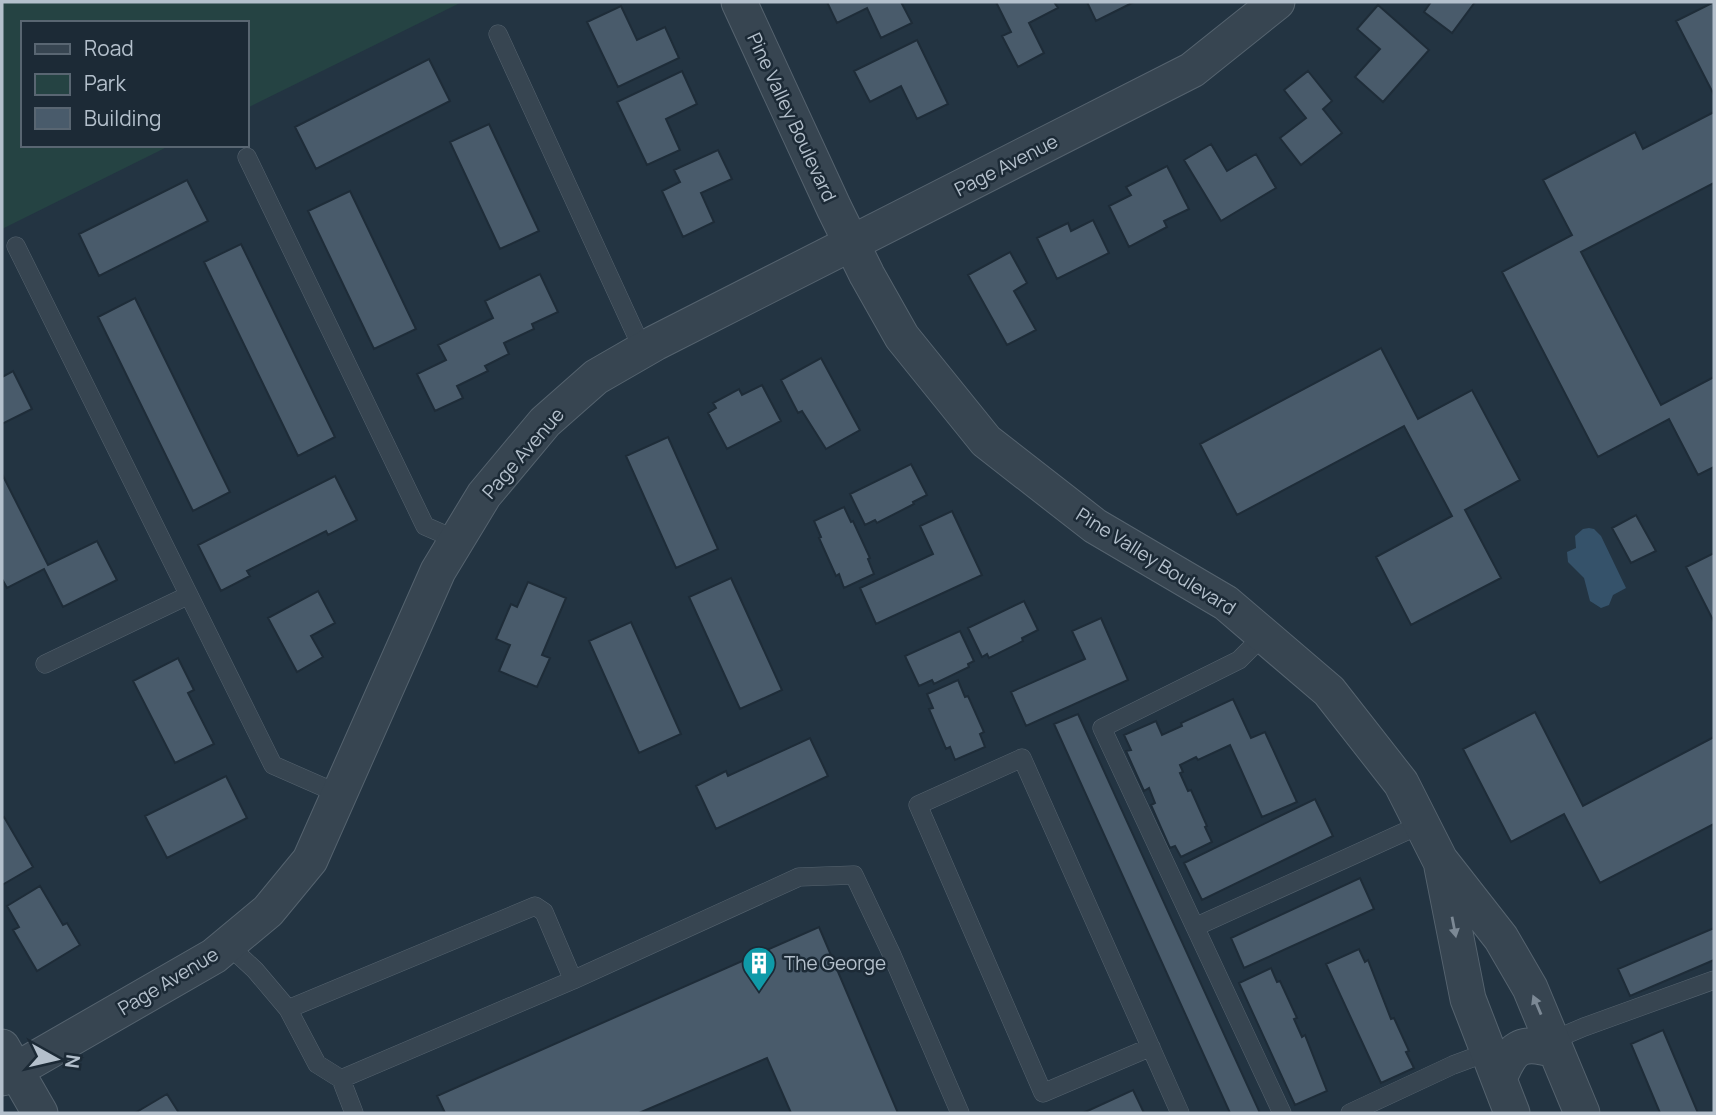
<svg xmlns="http://www.w3.org/2000/svg" width="1716" height="1115" font-family="Manrope,sans-serif">
	<style>
		.green { fill: #254343 }
		.water { fill: #35526a }
		.building { fill: #495b6b; stroke: #1e2c38; stroke-width: 2 }
		.lines { fill: none; stroke-linecap: round; stroke-linejoin: round }
		.lane-casing { stroke: #55636f; stroke-width: 19 }
		.street-casing { stroke: #55636f; stroke-width: 37 }
		.lane { stroke: #374551; stroke-width: 18 }
		.street { stroke: #374551; stroke-width: 35 }
		.oneway { fill: #7c8995 }
		.labels { text-anchor: middle; stroke-width: 5; stroke-linejoin: round; paint-order: stroke }
		.street-label { font-size: 19px; fill: #b4c0cc; stroke: #1c2a36 }
		.poi-label { font-size: 19px; fill: #b4c0cc; stroke: #1c2a36; text-anchor: start }
	</style>
	<rect width="100%" height="100%" fill="#233442"/>
	<path class="green" d="M2 2H462L247 108V23H23V145H171L2 229Z"/>
	<path class="water" d="M1589 528 1594 529 1601 536 1626 588 1613 595 1609 605 1601 608 1590 601 1584 578 1568 562 1567 552 1576 548 1575 536 1583 529Z"/>
	<path class="building" d="M827 2H901L912 23 881 38 867 8 837 23Z
		M996 2H1054L1058 8 1029 23 1044 53 1018 67 1002 36 1011 32Z
		M1087 2H1134L1096 21Z
		M1431 2H1475L1452 33 1424 12Z
		M1714 2V95L1676 21Z
		M1378 5 1429 50 1383 102 1355 77 1380 49 1357 29Z
		M621 6 637 40 665 27 679 58 618 87 587 22Z
		M917 40 948 104 917 119 901 86 870 102 854 71Z
		M429 59 450 101 316 169 295 127Z
		M682 71 697 104 666 119 680 150 647 165 617 102Z
		M1308 71 1332 101 1323 109 1342 133 1301 165 1280 138 1306 118 1284 90Z
		M1714 112V183L1581 252 1661 405 1714 377V467L1698 475 1669 419 1598 457 1502 272 1572 235 1543 180 1635 132 1643 149Z
		M489 124 539 231 500 249 450 142Z
		M1211 144 1227 171 1256 154 1276 188 1221 221 1184 160Z
		M718 150 732 179 701 193 714 222 683 237 662 191 680 182 674 170Z
		M1167 166 1189 209 1164 221 1167 227 1129 247 1109 206 1131 195 1126 187Z
		M187 180 208 221 99 276 79 234Z
		M350 191 416 329 374 349 308 211Z
		M1093 220 1109 253 1057 279 1037 238 1068 223 1071 231Z
		M241 244 335 437 298 456 204 262Z
		M1010 252 1027 283 1014 291 1036 330 1007 345 968 275Z
		M540 274 558 312 532 324 534 329 504 343 509 354 485 366 488 371 457 386 463 398 435 411 417 374 446 360 438 345 493 318 485 301Z
		M135 298 230 492 193 511 98 317Z
		M1381 348 1418 419 1472 390 1520 480 1465 510 1501 578 1411 625 1376 557 1452 516 1404 426 1237 515 1200 444Z
		M821 358 860 430 826 449 802 411 798 413 781 380Z
		M13 371 32 409 2 424V377Z
		M762 385 781 421 727 449 708 413 716 408 713 403 739 389 742 395Z
		M668 437 718 549 676 568 626 456Z
		M911 464 927 495 913 502 914 504 877 523 875 520 865 525 850 494Z
		M2 474 48 565 97 541 117 580 63 607 44 569 7 588 2 579Z
		M335 476 357 520 328 535 326 531 247 571 250 576 221 591 198 545Z
		M844 507 851 522 853 521 870 558 868 559 874 574 844 588 839 574 836 576 819 538 821 537 814 521Z
		M952 511 982 575 876 624 860 588 933 554 920 526Z
		M1636 515 1656 551 1631 563 1612 528Z
		M1714 553V622L1686 567Z
		M731 578 782 690 740 709 689 597Z
		M528 582 566 598 542 655 550 658 537 687 499 671 510 645 496 639 511 604 517 607Z
		M318 591 335 623 311 636 323 657 297 672 268 618Z
		M1024 601 1038 630 1022 638 1023 641 989 658 987 654 982 657 968 628Z
		M1101 618 1128 680 1026 726 1011 692 1085 659 1072 631Z
		M631 622 681 734 639 753 589 641Z
		M960 631 974 661 968 664 969 667 934 684 932 680 919 686 905 656Z
		M178 658 194 690 188 693 214 744 175 763 133 681Z
		M958 680 965 697 968 696 984 732 980 734 985 747 955 760 950 747 946 749 929 709 933 708 927 694Z
		M1233 699 1251 738 1265 732 1297 802 1262 817 1230 745 1198 760 1196 757 1180 765 1183 772 1180 773 1188 791 1191 790 1207 826 1205 827 1212 842 1181 857 1175 846 1170 848 1151 805 1155 803 1149 788 1144 791 1126 751 1131 750 1124 735 1156 721 1162 735 1182 726 1181 723Z
		M1535 712 1583 806 1714 737V824L1600 883 1564 814 1511 842 1463 749Z
		M1078 714 1260 1113H1230L1054 724Z
		M810 738 828 776 716 829 696 786 726 771 728 776Z
		M226 776 247 818 167 858 145 816Z
		M1315 799 1333 836 1202 900 1184 863Z
		M4 817 33 867 2 885V818Z
		M1360 878 1374 909 1244 968 1231 938Z
		M40 886 63 925 67 923 80 945 37 971 13 930 19 927 7 906Z
		M819 927 898 1113H791L767 1058 639 1113H445L437 1096Z
		M1714 928V960L1630 996 1618 969Z
		M1359 949 1365 962 1368 960 1391 1019 1394 1018 1409 1051 1406 1052 1414 1068 1381 1083 1326 964Z
		M1271 968 1277 982 1280 981 1297 1018 1294 1019 1302 1037 1305 1035 1327 1091 1295 1105 1239 983Z
		M1663 1030 1698 1113H1660L1631 1044Z
		M1133 1090 1144 1113H1083Z
		M167 1094 179 1113H135Z"/>
	<g class="lines">
		<defs>
			<path id="lane" d="M498 34 643 350
				M247 157 425 526 457 540
				M16 246 273 765 339 794
				M1264 635 1239 660 1102 728 1282 1113
				M45 664 189 595
				M1195 927 1422 824
				M227 944 255 970 288 1009 317 1064 341 1079
				M288 1009 535 906 544 912 573 980
				M1551 1041 1584 1027 1714 980
				M1151 1047 1043 1093 918 805 1022 758 1180 1113
				M354 1113 341 1079 573 980 799 877 854 875 891 953 960 1113
				M1350 1113 1453 1065 1488 1052"/>
			<path id="street" d="M739 2 834 208 867 275 902 337 986 441 1095 526 1226 603 1329 691 1401 783 1440 860 1501 938 1530 988 1582 1113
				M1442 867 1468 999 1512 1113
				M2 1047 40 1113
				M2 1078 214 956 268 911 310 860 438 571 484 495 545 422 596 377 655 343 1192 70 1277 2
				M1499 1079C1512 1047 1520 1040 1555 1050"/>
		</defs>
		<use href="#lane" class="lane-casing"/>
		<use href="#street" class="street-casing"/>
		<use href="#lane" class="lane"/>
		<use href="#street" class="street"/>
	</g>
	<defs><path id="oneway-solid" d="M-6-.8H1V-3.2L6.5 0L1 3.2V.8H-6Z" transform="scale(1.75)"/></defs>
	<g class="oneway">
		<use href="#oneway-solid" transform="translate(1454 927) rotate(79)"/>
		<use href="#oneway-solid" transform="translate(1537 1005) rotate(-113)"/>
	</g>
	<defs>
		<symbol id="building-pin" viewBox="-11 -11 22 30"><path d="M0 17L-7.5 6A9.5 9.5 0 1 1 7.5 6Z" fill="#0f9aa8" stroke="#1c2a36"/><path d="M-4-6H4V6H1V3H-1V6H-4ZM-2.5-4.3h1.7v1.8h-1.7ZM.8-4.3h1.7v1.8H.8ZM-2.5-1h1.7V.8h-1.7ZM.8-1h1.7V.8H.8Z" fill="#fff"/></symbol>
	</defs>
	<g fill-rule="evenodd">
		<use href="#building-pin" x="740" y="944" width="38" height="52"/>
	</g>
	<g class="labels">
		<g class="street-label">
			<text transform="translate(792 117) rotate(65)" y="7">Pine Valley Boulevard</text>
			<text transform="translate(1006 165) rotate(-27)" y="7">Page Avenue</text>
			<text transform="translate(523 453) rotate(-49)" y="7">Page Avenue</text>
			<text transform="translate(1156 561) rotate(32)" y="7">Pine Valley Boulevard</text>
			<text transform="translate(168 981) rotate(-31)" y="7">Page Avenue</text>
		</g>
		<g class="poi-label">
			<text x="784" y="970">The George</text>
		</g>
	</g>
	<rect width="1716" height="1115" fill="none" stroke="#b4c0cc" stroke-width="7"/>
	<rect x="21" y="21" width="228" height="126" fill="#1c2a36" stroke="#596672" stroke-width="2"/>
	<rect x="35" y="44" width="35" height="10" fill="#374551" stroke="#596672" stroke-width="2"/>
	<text x="84" y="56" font-size="21" fill="#b4c0cc">Road</text>
	<rect x="35" y="74" width="35" height="21" fill="#254343" stroke="#596672" stroke-width="2"/>
	<text x="84" y="91" font-size="21" fill="#b4c0cc">Park</text>
	<rect x="35" y="108" width="35" height="21" fill="#495b6b" stroke="#596672" stroke-width="2"/>
	<text x="84" y="126" font-size="21" fill="#b4c0cc">Building</text>
	<g transform="translate(56 1059) rotate(98)" stroke="#1c2a36" stroke-width="5" paint-order="stroke">
	<path d="M0-5L12 26L0 18L-12 26Z" fill="#b4c0cc"/>
	<text y="-10" font-size="19" font-weight="bold" text-anchor="middle" fill="#b4c0cc">N</text>
	</g>
</svg>
